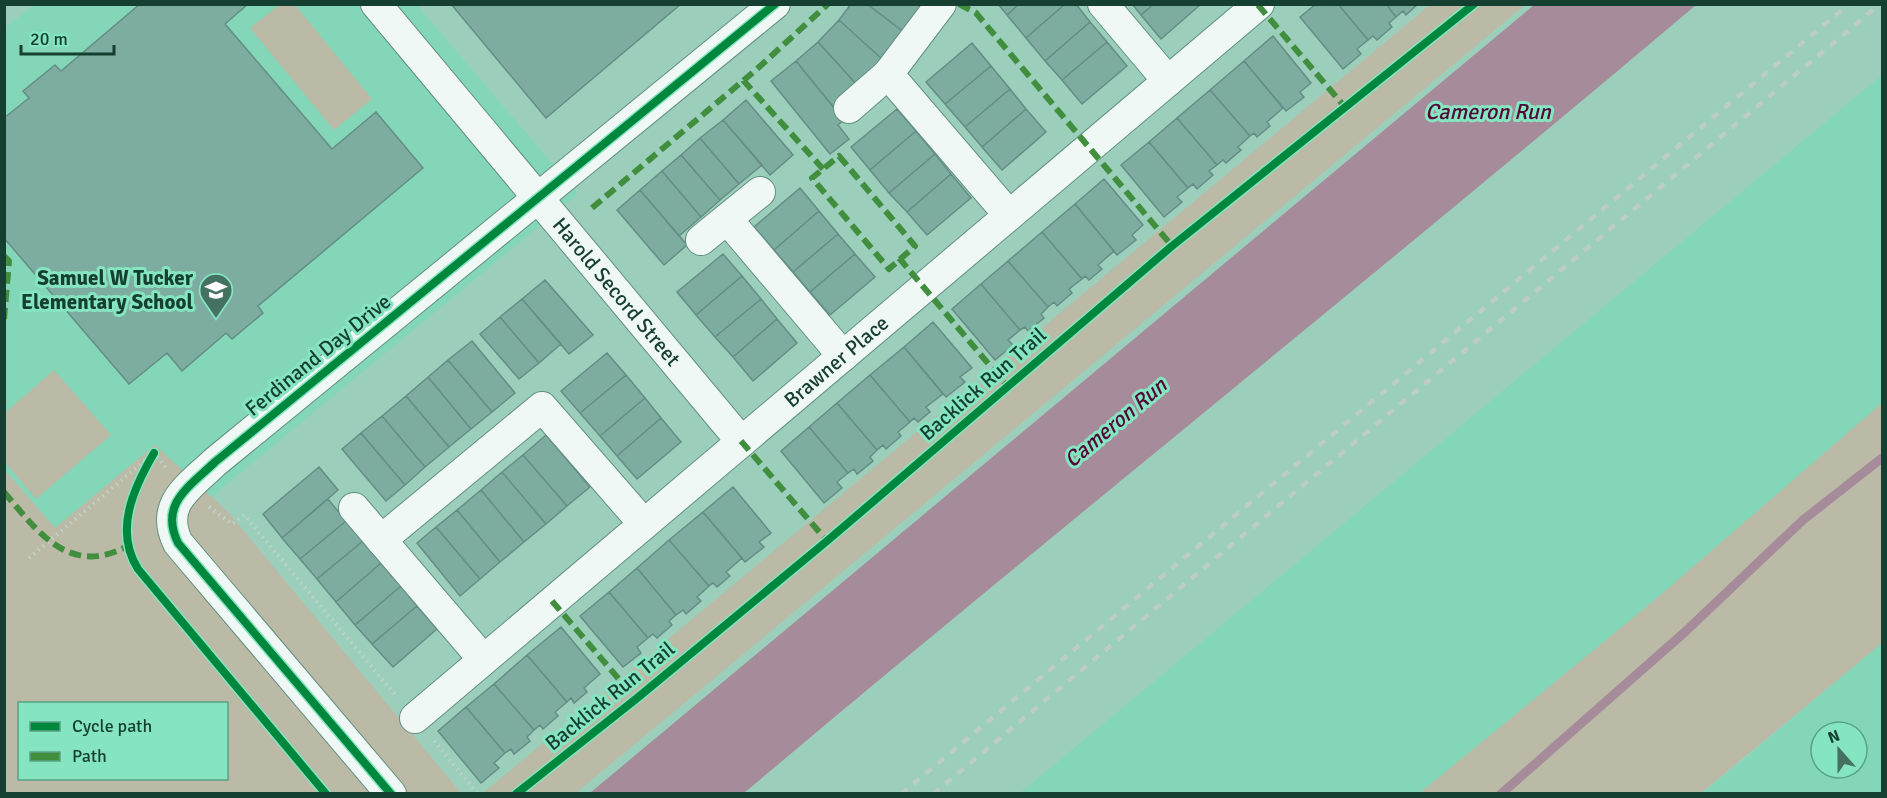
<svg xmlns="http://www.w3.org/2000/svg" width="1887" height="798" font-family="Signika,sans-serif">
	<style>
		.built { fill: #83d6b7; fill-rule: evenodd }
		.green { fill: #babaa6; fill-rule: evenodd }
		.water { fill: #a68b9b }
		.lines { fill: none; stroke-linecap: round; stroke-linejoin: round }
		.stream { stroke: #a68b9b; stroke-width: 9 }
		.building { fill: #7daca1; stroke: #648e84; stroke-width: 1.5 }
		.minor-casing { stroke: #639081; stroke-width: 32 }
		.path { stroke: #c1d2cc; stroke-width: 4; stroke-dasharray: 1.5 4.5; stroke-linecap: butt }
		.minor { stroke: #f0f8f5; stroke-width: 30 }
		.rail { stroke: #bcccc6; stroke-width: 4.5; stroke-dasharray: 8 8; stroke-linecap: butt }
		.quiet { stroke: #418e3f; stroke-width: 6; stroke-dasharray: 12 6; stroke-linecap: butt }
		.cycleway-casing { stroke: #85e5c0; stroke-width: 11 }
		.cycleway { stroke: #00873e; stroke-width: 8 }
		.labels { text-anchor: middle; stroke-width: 6; stroke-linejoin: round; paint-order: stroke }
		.poi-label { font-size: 21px; font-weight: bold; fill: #153f30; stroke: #85e5c0; text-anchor: end }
		.street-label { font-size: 21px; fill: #153f30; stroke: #85e5c0 }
		.water-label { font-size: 22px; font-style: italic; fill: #530738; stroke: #85e5c0 }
	</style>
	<rect width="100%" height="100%" fill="#9bcfbb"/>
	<path class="built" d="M34 5H417L578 194 210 498 155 445 55 528 5 469 4 28Z
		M1882 75V403L1657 598 1420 793 1019 794Z
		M1882 643V793L1701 794 1747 757ZM1821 732H1857V768H1821Z"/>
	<path class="green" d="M1431 4 1525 5 576 793H483Z
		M279 5H295L372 99 334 130 250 28Z
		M54 370 111 435 36 499 5 462V413Z
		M1882 403V643L1701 793H1420L1657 598Z
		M155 445 228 512 461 793H5L4 469 55 528ZM20 704H226V778H20Z"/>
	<path class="water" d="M1534 5H1696C1381 271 1059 528 744 793H590Z"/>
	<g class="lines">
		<path class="stream" d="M1501 794 1686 631 1803 520 1882 458"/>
	</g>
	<path class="building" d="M140 4H248L225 24 332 149 376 112 423 168 258 306 263 313 232 339 226 333 182 371 167 353 129 384 4 238V118L29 98 23 91 55 65 61 71Z
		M451 4H681L546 118Z
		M851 4H867L905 33 883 60 839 20Z
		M867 4H922L905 33Z
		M998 4H1019L1007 15Z
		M1019 4H1065L1026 38 1007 15Z
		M1065 4H1076L1090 22 1045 61 1026 38Z
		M1132 4H1154L1141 15Z
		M1154 4H1201L1161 39 1141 15Z
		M1316 4H1338L1368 40 1357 49 1361 54 1343 69 1300 17Z
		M1338 4H1386L1396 17 1389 23 1392 27 1377 40 1373 36 1368 40Z
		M1386 4H1418L1406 15 1403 11 1396 17Z
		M839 20 883 60 858 86 818 42Z
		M1090 22 1107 42 1062 80 1045 61Z
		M1273 36 1311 83 1300 92 1304 97 1286 111 1244 61Z
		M818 42 858 86 834 108 796 61Z
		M1107 42 1127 66 1082 104 1062 80Z
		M972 43 991 66 945 104 926 82Z
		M796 61 844 120 838 125 849 139 830 154 771 81Z
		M1244 61 1283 108 1267 122 1270 126 1257 137 1254 133 1250 136 1210 90Z
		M991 66 1010 89 965 127 945 104Z
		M1010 89 1026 109 982 147 965 127Z
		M1210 90 1250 136 1238 147 1241 150 1226 163 1223 160 1217 165 1177 118Z
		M746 100 793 155 770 175 723 120Z
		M897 109 916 131 870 170 851 147Z
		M1026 109 1046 132 1002 170 982 147Z
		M1177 118 1217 165 1209 171 1213 175 1197 189 1193 184 1188 188 1149 142Z
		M723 120 762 165 739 184 700 138Z
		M916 131 935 154 889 193 870 170Z
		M700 138 739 184 720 200 681 155Z
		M1149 142 1188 188 1177 197 1182 202 1164 217 1121 165Z
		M935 154 951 174 907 212 889 193Z
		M681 155 720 200 701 217 662 171Z
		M662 171 701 217 679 236 640 190Z
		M951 174 971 198 927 235 907 212Z
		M1104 179 1143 225 1132 235 1136 240 1117 255 1075 204Z
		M800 188 819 211 774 250 754 227Z
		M640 190 687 245 664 265 617 210Z
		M1075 204 1114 251 1098 265 1102 269 1089 280 1085 276 1082 279 1042 232Z
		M819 211 838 234 793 272 774 250Z
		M1042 232 1082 279 1069 289 1072 293 1057 306 1054 302 1048 307 1008 261Z
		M838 234 855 254 810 292 793 272Z
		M723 254 742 276 696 315 677 292Z
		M855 254 875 277 830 315 810 292Z
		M1008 261 1048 307 1041 314 1044 318 1028 331 1025 327 1020 330 981 284Z
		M742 276 761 299 715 337 696 315Z
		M545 280 593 335 569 354 522 299Z
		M981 284 1020 330 1008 340 1013 345 995 360 952 309Z
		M522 299 561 344 539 363 500 317Z
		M761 299 777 319 733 357 715 337Z
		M500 317 539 363 519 379 480 334Z
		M777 319 797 343 753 381 733 357Z
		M933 322 972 368 960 377 965 382 946 397 904 347Z
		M472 341 515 393 492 412 448 360Z
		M904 347 943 394 926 407 930 412 918 422 914 418 910 422 870 375Z
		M607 353 626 375 580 413 561 391Z
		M448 360 492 412 471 429 428 377Z
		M626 375 645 398 600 436 580 413Z
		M870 375 910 422 898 432 901 436 886 449 883 445 877 450 837 403Z
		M428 377 471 429 449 447 406 396Z
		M406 396 449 447 425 467 382 416Z
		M645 398 661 418 617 456 600 436Z
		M837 403 877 450 870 457 873 461 857 474 854 469 848 473 809 427Z
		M382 416 425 467 405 485 361 433Z
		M661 418 681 442 637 479 617 456Z
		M809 427 848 473 837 482 842 488 824 503 781 451Z
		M361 433 405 485 386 501 342 449Z
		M546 435 590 487 567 506 523 455Z
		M523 455 567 506 546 524 502 472Z
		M319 467 338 490 282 538 263 514Z
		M502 472 546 524 524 542 481 490Z
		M733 487 771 533 759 542 764 547 745 562 703 512Z
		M481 490 524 542 500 562 457 510Z
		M328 499 346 521 300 559 282 538Z
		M457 510 500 562 480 579 436 527Z
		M703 512 742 558 726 572 730 576 717 587 713 583 709 586 669 540Z
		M346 521 363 541 317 579 300 559Z
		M436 527 480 579 460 596 417 543Z
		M669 540 709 586 697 597 701 601 686 614 683 610 676 615 637 568Z
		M363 541 381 563 336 602 317 579Z
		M381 563 401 586 355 625 336 602Z
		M637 568 676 615 669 621 672 625 657 638 653 634 648 638 609 592Z
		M401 586 417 606 372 644 355 625Z
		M609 592 648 638 637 647 641 653 623 667 580 616Z
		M417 606 437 629 393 667 372 644Z
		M561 627 600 674 584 688 587 692 574 703 571 698 567 702 527 655Z
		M527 655 567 702 555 712 558 716 543 729 540 725 534 730 494 684Z
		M494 684 534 730 527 737 530 741 514 754 511 749 505 753 466 707Z
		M466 707 505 753 494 763 499 768 481 783 438 731Z"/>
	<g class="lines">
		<defs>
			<g id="minor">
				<path id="s1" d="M376 4 741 441"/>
				<path d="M1103 4 1168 81"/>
				<path d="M888 74 1009 215"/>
				<path d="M849 108 888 74 941 4"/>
				<path d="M727 219 843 356"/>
				<path d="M701 240 760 192"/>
				<path d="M354 508 483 659"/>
				<path d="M381 540 542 407 644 524"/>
				<path id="s2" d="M415 718 1259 4"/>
				<path d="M391 794 178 543C159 504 189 487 215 462L775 4"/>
			</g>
		</defs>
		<use href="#minor" class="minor-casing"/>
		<path class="path" d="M209 507 232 524 244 515 397 697
			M29 558 154 453 166 468
			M434 741 478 794"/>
		<use href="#minor" class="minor"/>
		<path class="rail" d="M901 794 1849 4
			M933 794 1880 4"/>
		<path class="quiet" d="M959 4 976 13 1172 246
			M1258 5 1344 106
			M743 80 823 169
			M839 156 915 246 889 269 812 178Z
			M592 208 757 69 828 4
			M4 256 9 261 4 319
			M899 258 1008 387
			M741 441 827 541
			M4 492C39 533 69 577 128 546
			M552 601 636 699"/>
		<defs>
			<path id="cycleway" d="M154 453C133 489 114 531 138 569L326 794
				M391 794 178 543C159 504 189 487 215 462L775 4
				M516 794 636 699 827 541 1172 246 1474 4"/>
		</defs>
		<use href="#cycleway" class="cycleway-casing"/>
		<use href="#cycleway" class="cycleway"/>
	</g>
	<defs>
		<symbol id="school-pin" viewBox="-11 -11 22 30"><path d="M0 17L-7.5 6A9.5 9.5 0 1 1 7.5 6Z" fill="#447161" stroke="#85e5c0"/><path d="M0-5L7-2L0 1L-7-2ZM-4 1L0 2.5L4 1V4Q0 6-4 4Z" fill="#fff"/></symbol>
	</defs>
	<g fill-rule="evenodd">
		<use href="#school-pin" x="197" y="271" width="38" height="52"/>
	</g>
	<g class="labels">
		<g class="poi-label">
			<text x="193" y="285">Samuel W Tucker<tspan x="193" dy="24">Elementary School</tspan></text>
		</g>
		<g class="street-label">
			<text dy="7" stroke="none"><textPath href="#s1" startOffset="375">Harold Secord Street</textPath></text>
			<text transform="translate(318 355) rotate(-39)" y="7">Ferdinand Day Drive</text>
			<text dy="7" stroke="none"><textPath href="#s2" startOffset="552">Brawner Place</textPath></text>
			<text transform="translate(983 384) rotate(-41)" y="7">Backlick Run Trail</text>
			<text transform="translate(610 696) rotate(-39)" y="7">Backlick Run Trail</text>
		</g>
		<g class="water-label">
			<text x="1488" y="119">Cameron Run</text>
			<text transform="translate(1115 422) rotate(-40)" y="8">Cameron Run</text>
		</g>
	</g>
	<rect width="1887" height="798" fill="none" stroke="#153f30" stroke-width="12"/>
	<rect x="18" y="702" width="210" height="78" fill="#85e5c0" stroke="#58a386" stroke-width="1.5"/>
	<rect x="30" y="722" width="30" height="9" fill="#00873e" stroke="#58a386" stroke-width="1.5"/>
	<text x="72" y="732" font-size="18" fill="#153f30">Cycle path</text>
	<rect x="30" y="752" width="30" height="9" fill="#418e3f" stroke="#58a386" stroke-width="1.5"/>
	<text x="72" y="762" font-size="18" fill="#153f30">Path</text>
	<g transform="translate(1839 750) rotate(339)"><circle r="28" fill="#85e5c0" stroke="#58a386" stroke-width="1.5"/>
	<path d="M0-4.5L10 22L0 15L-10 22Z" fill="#447161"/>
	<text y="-9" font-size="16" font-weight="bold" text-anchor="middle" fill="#153f30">N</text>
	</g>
	<path d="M21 45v9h93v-9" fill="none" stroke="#153f30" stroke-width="3"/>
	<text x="30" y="45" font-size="18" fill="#153f30" stroke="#85e5c0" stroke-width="4.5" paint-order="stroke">20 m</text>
</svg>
